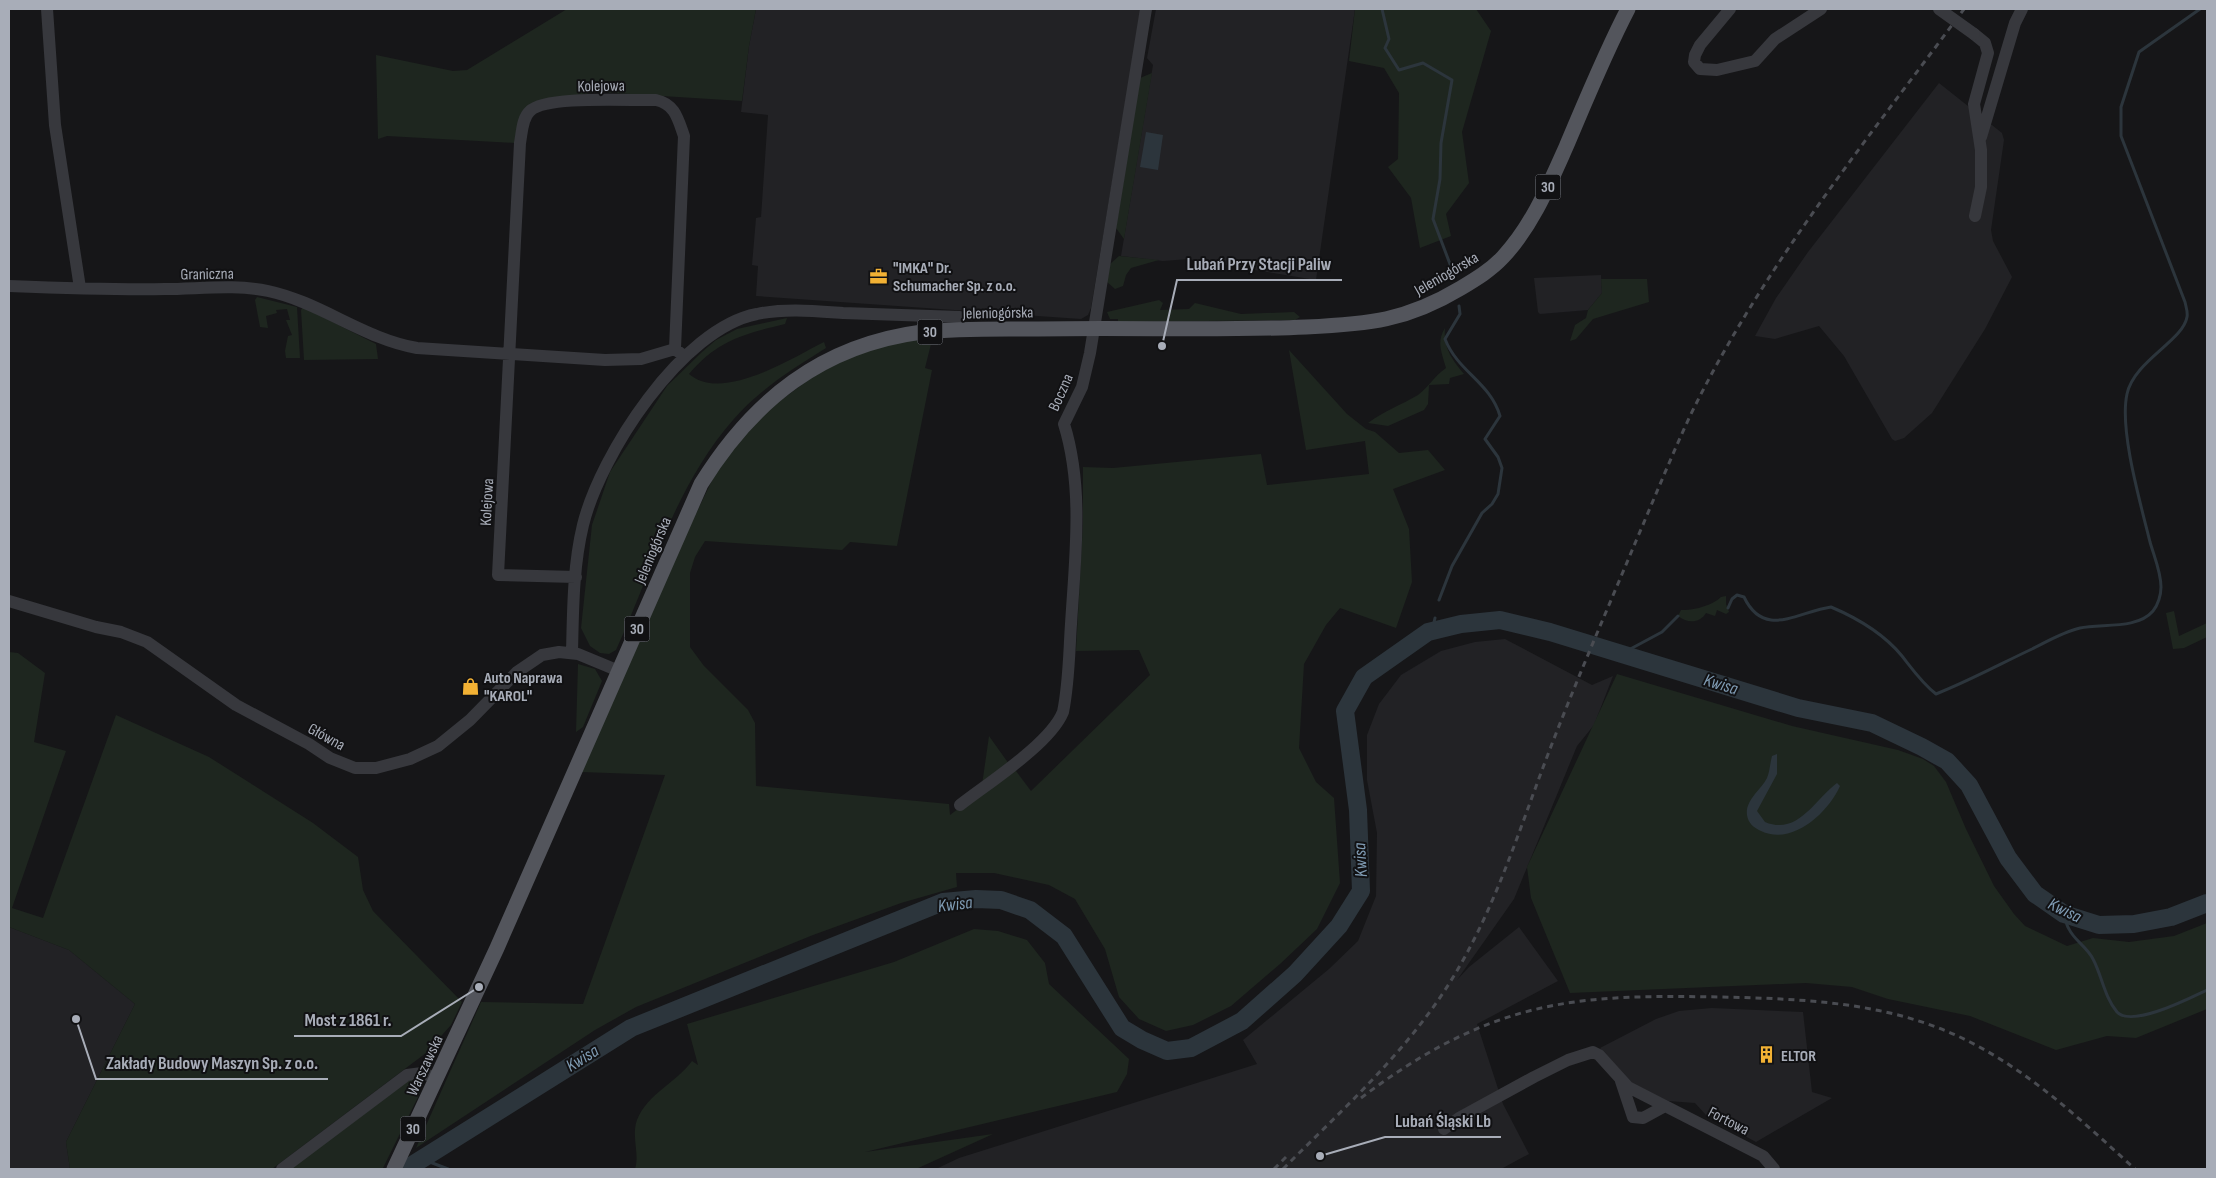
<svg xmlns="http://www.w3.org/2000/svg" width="2216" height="1178" font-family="'Sofia Sans Condensed',sans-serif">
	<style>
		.built { fill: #222225 }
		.green { fill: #1e261f }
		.water { fill: #2c353c }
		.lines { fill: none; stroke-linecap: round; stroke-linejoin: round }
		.stream { stroke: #2c353c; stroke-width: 3 }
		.river { stroke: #2c353c; stroke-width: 18 }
		.minor { stroke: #37383d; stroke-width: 12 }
		.major { stroke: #53555c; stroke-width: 15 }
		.rail { stroke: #4a4c52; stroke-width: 3; stroke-dasharray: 6 5; stroke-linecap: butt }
		.minor-bridge { stroke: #37383d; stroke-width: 12 }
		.labels { text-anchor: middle; stroke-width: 4; stroke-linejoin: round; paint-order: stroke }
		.shield { fill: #111113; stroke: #7b7e86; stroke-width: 1 }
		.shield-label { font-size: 15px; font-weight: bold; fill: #a8adb8 }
		.street-label { font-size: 16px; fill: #a8adb8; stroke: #111113 }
		.poi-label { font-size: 16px; font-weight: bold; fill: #a8adb8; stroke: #111113; text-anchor: start }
		.water-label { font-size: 18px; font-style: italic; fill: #7f9bb3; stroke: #111113 }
		.leader { fill: none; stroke: #a8adb8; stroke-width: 2 }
		.callout-dot { fill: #a8adb8; stroke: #111113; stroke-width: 2 }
		.callout-label { font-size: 18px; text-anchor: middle; font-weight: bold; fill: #a8adb8; stroke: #111113; stroke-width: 4; stroke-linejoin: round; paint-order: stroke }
	</style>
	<rect width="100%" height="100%" fill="#161618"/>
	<path class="built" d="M756 9H1141L1091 308 1088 315 1081 319 756 296 758 266 752 265 756 218 761 217 768 115 741 112 749 46Z
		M1156 9H1355L1316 280 1189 259 1163 261 1121 256 1153 65 1147 58Z
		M1939 83 2002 133 2004 140 1991 230 1993 241 2012 277 1985 329 1932 413 1904 438 1895 441 1892 439 1844 356 1819 326 1775 339 1755 336 1776 298 1808 252Z
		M1601 275 1602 293 1588 310 1540 314 1538 312 1534 278Z
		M1505 639 1592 685 1613 676 1594 725 1577 746 1514 899 1457 980 1469 967 1519 927 1558 981 1477 1024 1503 1104 1529 1154 1501 1169H936L959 1158 1257 1064 1243 1040 1329 969 1358 941 1376 896 1377 833 1367 780V735L1379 704 1401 675 1441 651 1475 642Z
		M9 927 69 950 135 1004 66 1142 70 1169H9Z
		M1712 1008 1803 1012 1812 1092 1832 1098 1756 1142 1706 1115 1695 1103 1668 1101 1629 1082 1608 1060 1600 1048 1656 1019 1679 1011Z"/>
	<path class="green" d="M567 9H756L749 46 742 101 598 92 543 100 515 143 387 136 378 139 376 55 453 71 467 70Z
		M1355 9H1476L1491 31 1462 132 1469 183 1446 214 1451 236 1420 248 1411 198 1388 167 1398 159 1399 93 1384 68 1349 61Z
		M1152 73 1124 239 1116 228 1140 78Z
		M1119 256 1159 260 1131 268 1126 275 1123 286 1115 289 1107 282 1110 264Z
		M1601 279H1647L1649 302 1593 319 1576 339 1570 341 1575 325 1586 318 1588 310 1602 293Z
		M257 297 297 307 300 358H286L285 351 288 336 292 335 286 320H290L287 309 276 310 277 313 266 316 268 328 260 327 255 300Z
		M1159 300 1163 303 1160 310 1189 309 1195 303 1241 314 1294 312 1300 317 1295 320 1118 322V319H1110L1107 312Z
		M303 307 376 344 378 359 304 360 301 310Z
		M787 318 785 324C744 334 718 340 689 374 722 403 792 358 824 342L826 348C792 369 759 390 733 420 676 485 651 573 616 650L609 654 600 653 590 646 581 628 592 525 610 472 667 386 702 352 716 340 737 329Z
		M1445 328C1443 347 1452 360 1464 374L1450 378 1449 384 1429 385 1428 404 1424 410 1388 426 1368 423C1384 411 1401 405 1418 395 1429 387 1434 376 1446 368 1442 353 1436 342 1445 328Z
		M930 337 931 344 925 368 932 370 897 546 850 542 842 550 705 541 695 557 690 573V647L704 666 748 710 755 723 756 786 949 804 950 815 1013 767 1031 791 1150 675 1139 650 1076 651 1083 523V467L1113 468 1261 454 1267 485 1369 474 1365 441 1306 450 1289 350 1347 414 1366 429 1375 432 1399 453 1428 450 1445 470 1393 489 1409 529 1412 582 1396 628 1340 608 1326 625 1304 664 1299 748 1316 782 1334 798 1340 883 1317 929 1280 964 1231 1006 1193 1025 1166 1031 1139 1019 1119 997 1105 949 1075 899 1049 885 994 873H956L957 887 901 903 813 935 636 1007 595 1030 416 1148 481 1002 583 1004 665 775 581 772 669 569 722 460 761 415 815 375 852 356 881 346Z
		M1726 596V604L1729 612 1726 614 1717 610 1715 616 1706 613C1700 623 1688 624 1678 616L1681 610C1693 611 1713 605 1721 597Z
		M2174 611 2179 636 2207 623V637L2184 648 2173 649 2166 613Z
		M9 652 18 653 45 673 34 742 66 751 12 908 43 918 116 715 209 757 313 823 358 857 363 890 373 911 462 1002 451 1025 426 1053 272 1169H70L66 1142 135 1004 69 950 9 927Z
		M578 664 595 669 602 681 583 727 576 732Z
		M1617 674 1792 726 1898 750 1923 759 1934 766 1946 782 1966 829 1994 886 2014 914 2025 926 2067 946 2093 938 2129 942 2174 936 2207 923V1009L2136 1038 2107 1036 2056 1050 1970 1016 1888 999 1852 987 1806 983 1570 993 1531 898 1527 867Z
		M989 736 1009 764 982 785Z
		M974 929 998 931 1027 940 1045 963 1049 984 1129 1059 1127 1074 1117 1092 865 1152 993 1134 916 1169H635C640 1155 631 1136 637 1120 648 1093 676 1083 692 1061L698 1065 687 1024 894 962Z
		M412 1079 420 1082V1093L383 1168 290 1169 403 1083Z"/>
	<path class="water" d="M1146 132 1163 135 1158 170 1140 167Z
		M1777 754V774L1757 811 1765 822C1798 836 1815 799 1837 783L1840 786C1828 813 1792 846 1761 831 1754 828 1748 823 1747 815 1745 800 1761 790 1767 778 1770 771 1770 763 1772 756Z"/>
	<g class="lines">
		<path class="stream" d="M1382 9 1389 39 1385 48 1399 70 1423 63 1452 80 1441 143 1440 179 1433 219 1453 272
			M1439 600 1452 566 1482 513 1492 504 1498 494 1502 468 1498 457 1485 439 1500 416C1490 382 1458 372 1445 339L1460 314 1459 306
			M1728 608 1732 599 1737 595 1744 597C1764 639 1797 612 1831 607 1857 618 1884 634 1902 656 1913 670 1922 683 1936 694 1969 681 2000 664 2032 649 2048 641 2063 632 2080 628 2100 623 2137 630 2153 611 2158 605 2161 595 2161 587 2161 572 2154 556 2150 542 2141 505 2119 430 2127 394 2134 361 2183 341 2187 317 2188 312 2186 307 2185 302L2121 136V107L2139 52 2200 9
			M1432 631 1435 618
			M1621 654 1662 632 1678 616
			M2064 914C2066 919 2066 925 2069 929 2074 940 2087 947 2093 959 2102 976 2104 996 2117 1012 2132 1028 2190 998 2207 990
			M422 1159 448 1169"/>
		<path class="river" d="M406 1169 631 1028 943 902 976 899 1001 900 1030 910 1064 936 1122 1028 1142 1040 1167 1051 1191 1048 1242 1021 1295 974 1339 926 1361 891 1358 810 1345 711 1364 677 1428 632 1461 624 1500 620 1550 632 1798 708 1872 723 1922 747 1947 761 1969 785 2008 858 2035 894 2064 914 2099 925 2134 924 2171 917 2207 903"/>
		<path class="minor" d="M47 9 55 125 80 288
			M1730 9 1700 45 1695 55 1694 62 1700 69 1717 70 1755 61 1775 39 1821 9
			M1974 34 1985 43 1988 53 1974 104 1981 150V187L1975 216
			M1981 137 2015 23 2022 9
			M9 286C61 288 113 290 165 289 198 289 236 284 268 291 320 302 364 339 417 348L605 360 641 359 675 349 685 357
			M576 577 498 575 520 143C522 133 522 118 530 111 546 95 632 101 656 100 675 104 678 119 684 136L675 349
			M9 601 96 627 121 632 147 642 236 705 309 744 330 758 355 768H376L410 759 438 746 470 720 517 672 542 655 559 652 578 654 619 671
			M572 653C573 611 573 566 583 525 600 455 682 328 757 314 785 308 815 311 843 313 882 314 921 316 960 317
			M960 805C988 783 1050 744 1063 712 1069 683 1069 653 1071 624 1075 558 1084 488 1064 424L1082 387 1090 353 1146 9
			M1621 1081 1633 1117 1643 1118 1665 1106
			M1444 1129 1459 1118 1534 1077 1568 1060 1593 1052 1599 1055 1628 1087 1763 1156 1774 1169
			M282 1169 407 1075 422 1073 437 1078"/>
		<path class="major" d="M394 1169 497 948 701 484C753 400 822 345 922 332 961 328 1000 329 1038 329 1128 327 1217 331 1306 327 1369 324 1406 321 1461 288 1476 279 1491 270 1503 257 1532 226 1549 185 1566 147 1586 100 1605 53 1628 9"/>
		<path class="rail" d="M1361 1098C1402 1067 1445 1040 1494 1022 1569 994 1642 996 1721 997 1807 999 1892 1002 1970 1042 2033 1074 2083 1122 2135 1169
			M1274 1169 1286 1157
			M1283 1169C1339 1113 1399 1059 1443 993 1493 918 1518 832 1550 749 1577 679 1607 610 1636 541 1654 499 1671 457 1690 416 1762 268 1867 140 1964 9"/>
		<path class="minor-bridge" d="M1939 9 1974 34"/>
	</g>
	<defs>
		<symbol id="office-bare" viewBox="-9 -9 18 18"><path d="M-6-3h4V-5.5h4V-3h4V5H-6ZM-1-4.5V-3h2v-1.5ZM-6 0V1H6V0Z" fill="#f2b134" stroke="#111113" stroke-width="2.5" paint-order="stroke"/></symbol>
		<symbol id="shop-bare" viewBox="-9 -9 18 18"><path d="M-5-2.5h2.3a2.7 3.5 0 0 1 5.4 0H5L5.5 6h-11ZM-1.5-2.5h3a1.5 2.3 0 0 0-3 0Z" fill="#f2b134" stroke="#111113" stroke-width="2.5" paint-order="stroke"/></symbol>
		<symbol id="building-bare" viewBox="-9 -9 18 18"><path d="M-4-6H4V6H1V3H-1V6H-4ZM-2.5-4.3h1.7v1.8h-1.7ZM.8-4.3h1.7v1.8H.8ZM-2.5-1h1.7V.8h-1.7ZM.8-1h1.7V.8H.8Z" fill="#f2b134" stroke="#111113" stroke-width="2.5" paint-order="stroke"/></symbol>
	</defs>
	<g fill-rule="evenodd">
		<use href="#office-bare" x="866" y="264" width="25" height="25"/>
		<use href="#shop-bare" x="458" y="674" width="25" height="25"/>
		<use href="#building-bare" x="1754" y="1042" width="25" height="25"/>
	</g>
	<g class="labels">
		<g class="shield">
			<rect x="1535.5" y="174.5" width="25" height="25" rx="4"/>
			<rect x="917.5" y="319.5" width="25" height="25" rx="4"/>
			<rect x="624.5" y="616.5" width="25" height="25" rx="4"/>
			<rect x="400.5" y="1116.5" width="25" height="25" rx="4"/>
		</g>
		<g class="shield-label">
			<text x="1548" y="192">30</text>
			<text x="930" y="337">30</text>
			<text x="637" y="634">30</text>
			<text x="413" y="1134">30</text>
		</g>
		<g class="street-label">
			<text transform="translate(601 85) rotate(-1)" y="6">Kolejowa</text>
			<text transform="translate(207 273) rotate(-1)" y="6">Graniczna</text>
			<text transform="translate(1446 273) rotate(-30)" y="6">Jeleniogórska</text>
			<text transform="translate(998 312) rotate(-1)" y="6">Jeleniogórska</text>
			<text transform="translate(1060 392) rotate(-66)" y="6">Boczna</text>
			<text transform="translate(486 502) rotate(-87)" y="6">Kolejowa</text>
			<text transform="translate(652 550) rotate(-67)" y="6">Jeleniogórska</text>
			<text transform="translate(327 736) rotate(29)" y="6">Główna</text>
			<text transform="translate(424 1065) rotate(-65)" y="6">Warszawska</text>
			<text transform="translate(1729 1120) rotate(27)" y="6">Fortowa</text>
		</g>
		<g class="poi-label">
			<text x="893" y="273">"IMKA" Dr.<tspan x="893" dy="18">Schumacher Sp. z o.o.</tspan></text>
			<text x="484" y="683">Auto Naprawa<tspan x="484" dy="18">"KAROL"</tspan></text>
			<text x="1781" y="1061">ELTOR</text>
		</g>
		<g class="water-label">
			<text transform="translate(1721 684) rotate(17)" y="6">Kwisa</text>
			<text transform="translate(1360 860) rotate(-93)" y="6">Kwisa</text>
			<text transform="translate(955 904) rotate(-7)" y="6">Kwisa</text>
			<text transform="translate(2065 910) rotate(26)" y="6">Kwisa</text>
			<text transform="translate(582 1058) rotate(-32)" y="6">Kwisa</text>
		</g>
	</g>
	<path class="leader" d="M1162 346L1177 280H1342M479 987L401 1036H294M76 1019L96 1079H328M1320 1156L1385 1137H1501"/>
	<g class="callout-dot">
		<circle cx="1162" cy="346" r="5"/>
		<circle cx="479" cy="987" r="5"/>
		<circle cx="76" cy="1019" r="5"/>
		<circle cx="1320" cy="1156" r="5"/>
	</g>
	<g class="callout-label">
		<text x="1259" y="270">Lubań Przy Stacji Paliw</text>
		<text x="348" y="1026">Most z 1861 r.</text>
		<text x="212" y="1069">Zakłady Budowy Maszyn Sp. z o.o.</text>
		<text x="1443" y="1127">Lubań Śląski Lb</text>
	</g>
	<rect width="2216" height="1178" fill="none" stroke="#a8adb8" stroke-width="20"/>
</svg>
